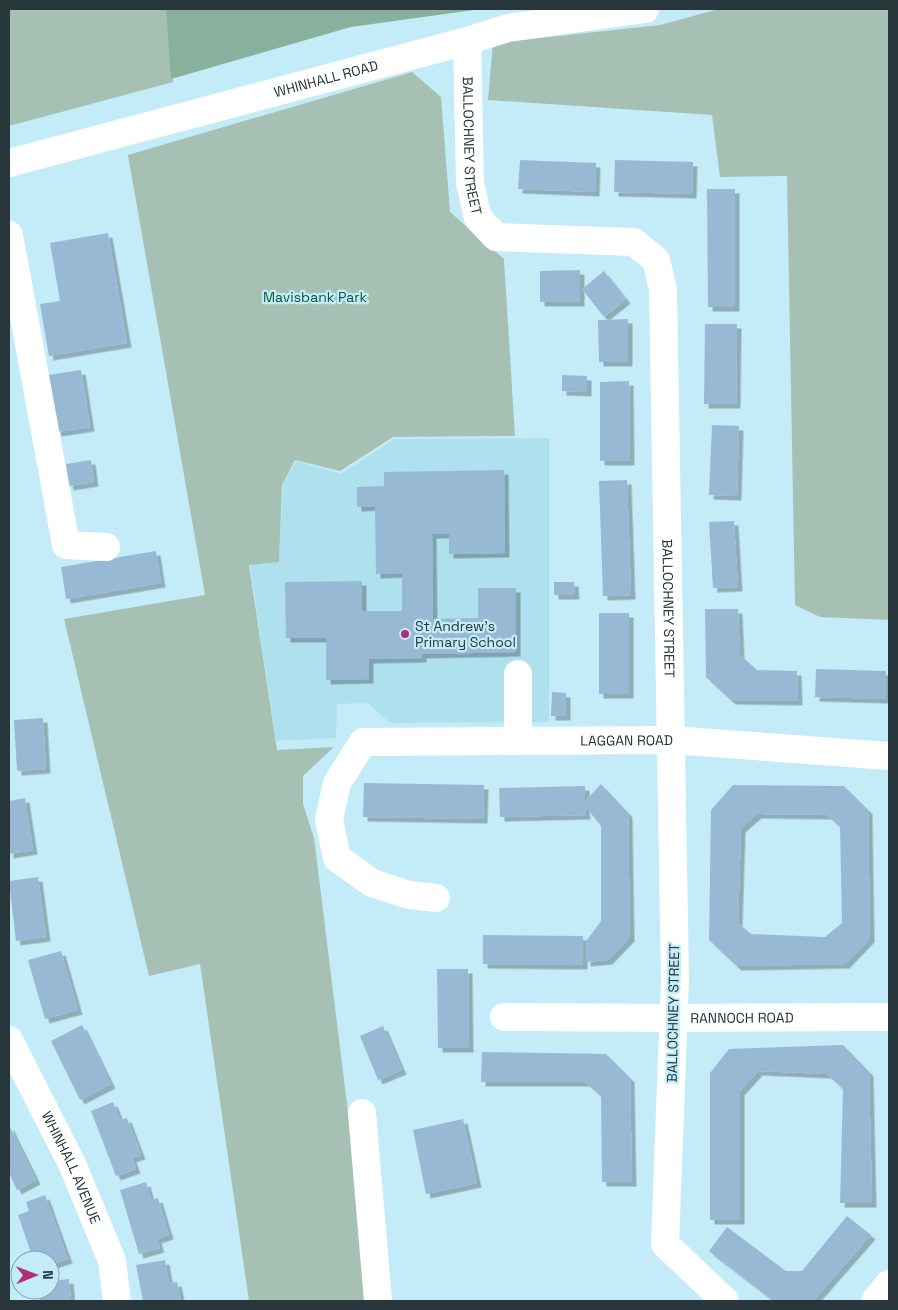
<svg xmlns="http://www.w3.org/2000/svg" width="898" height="1310" font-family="'Space Grotesk',sans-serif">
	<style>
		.built { fill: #aee0ee }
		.green { fill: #a6c1b4 }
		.forest { fill: #88b19d }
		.building { fill: #98b9d4; fill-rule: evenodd; filter: url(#shadow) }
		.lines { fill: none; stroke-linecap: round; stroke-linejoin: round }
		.minor { stroke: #fff; stroke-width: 28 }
		.poi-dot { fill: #b02f79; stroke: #c3ecf8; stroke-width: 2 }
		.labels { text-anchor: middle; stroke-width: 4.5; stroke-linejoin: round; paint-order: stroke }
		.street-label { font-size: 14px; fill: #26363b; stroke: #c3ecf8 }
		.park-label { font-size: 14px; fill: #0b573d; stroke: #c3ecf8 }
		.poi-label { font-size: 14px; fill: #26363b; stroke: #c3ecf8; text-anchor: start }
	</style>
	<defs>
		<filter id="shadow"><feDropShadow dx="4.5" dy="4.5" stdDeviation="0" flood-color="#0004"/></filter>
	</defs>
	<rect width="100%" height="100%" fill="#c3ecf8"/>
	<path class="built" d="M549 438V722L390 723 368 703 337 704 336 738 276 741 250 565 279 562 283 485 296 461 341 474 394 439Z"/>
	<path class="green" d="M9 9H166L173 82 9 126Z
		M719 9H889V620L820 617 795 605 787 176 720 177 712 115 488 100 493 43 660 25Z
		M412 72 441 97 450 212 504 259 515 436 393 437 340 471 295 460 282 485 279 562 249 565 277 750 334 747 303 776V804L314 838 350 1128 378 1301H249L200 964 149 976 64 619 205 595 128 155Z"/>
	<path class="forest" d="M166 9H481L351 27 171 79Z"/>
	<path class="building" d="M520 160 596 163 595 192 518 189Z
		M615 160 693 162 692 194 614 192Z
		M707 189H735V307H708Z
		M108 233 127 343 49 356 40 304 60 301 50 243Z
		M580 270V302H540V271Z
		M604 271 626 299 604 317 582 289Z
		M628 319V362H599L598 320Z
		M705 324H737L736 404H704Z
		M81 370 90 427 57 432 48 375Z
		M562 375 587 376V392L562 391Z
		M629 381 630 461H600V382Z
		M712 425 739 426 737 496 709 495Z
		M91 460 94 482 69 486 66 464Z
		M504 470 505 553 449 554V534H432L433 619 478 618V588H516V652L422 654V658L369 659V679L326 680V638H286L285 582 362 581V611H402V573L376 574 375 506 357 507V487L384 486V472Z
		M627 480 631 595 603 596 599 481Z
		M734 521 738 587 713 588 709 522Z
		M156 551 161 583 66 599 61 567Z
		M554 582H574L575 595H554Z
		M705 609H738L740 655 757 670 797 671 798 701 731 700 706 677Z
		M599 613H629V694H599Z
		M816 669 886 671 885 699 815 697Z
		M552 692 566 693V716H551Z
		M43 718 46 769 17 771 14 720Z
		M364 783 484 785 483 819 363 817Z
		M601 784 628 813 630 937 608 960 586 962 587 940 601 921V826L585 806 586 815 500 817 499 788 585 786V801Z
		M733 785 844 786 868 810 870 938 845 964 737 966 709 940 711 810ZM757 814 827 815 840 827 842 923 825 937 751 934 738 923 741 828Z
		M25 798 33 850 9 854V801Z
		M38 877 46 937 16 941 9 881Z
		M483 935 583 936V965L483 964Z
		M61 951 78 1010 45 1019 28 960Z
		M437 969H468L469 1048H438Z
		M82 1025 111 1084 80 1100 51 1041Z
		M383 1026 402 1070 378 1080 360 1036Z
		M843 1045 869 1072 872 1203H840L843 1089 827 1074 758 1071 740 1091V1220H710V1073L729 1049Z
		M482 1052 606 1054 630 1078 632 1182H602L601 1096 585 1082H481Z
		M113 1102 120 1120 127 1118 141 1155 132 1158 136 1169 116 1176 91 1111Z
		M463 1119 477 1183 426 1194 413 1130Z
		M9 1125 36 1180 17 1190 10 1175 9 1176Z
		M146 1182 151 1200 158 1198 169 1235 157 1239 160 1248 139 1254 120 1190Z
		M45 1195 68 1259 50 1265V1260H43L40 1253 32 1256 18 1215 29 1211 26 1202Z
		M847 1216 871 1235 813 1301H774L709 1251 727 1227 786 1271H802Z
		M165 1260 169 1283 177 1282 181 1301H143L136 1265Z
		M69 1279 71 1301H40L39 1290H50V1281Z"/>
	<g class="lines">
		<g class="minor">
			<path id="s1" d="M467 41 470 183 478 218 496 237 634 242 656 260 663 289 675 980 665 1244 725 1301"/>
			<path id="s2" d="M9 163 467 41 508 28 645 9"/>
			<path d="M9 235 66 545 106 547"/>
			<path d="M518 674V741"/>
			<path id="s3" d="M436 898 409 895 372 883 337 858 329 820 337 783 363 742 671 740 889 756"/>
			<path id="s4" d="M504 1017 674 1018 889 1017"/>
			<path id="s5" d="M9 1040 73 1166 112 1261 117 1301"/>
			<path d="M362 1113 378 1301"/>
			<path d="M875 1301 889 1284"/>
		</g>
	</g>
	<circle class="poi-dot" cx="405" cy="634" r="5"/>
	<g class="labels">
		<g class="street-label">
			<text dy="5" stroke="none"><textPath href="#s2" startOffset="328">WHINHALL ROAD</textPath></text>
			<text dy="5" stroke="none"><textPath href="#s1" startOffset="105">BALLOCHNEY STREET</textPath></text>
			<text dy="5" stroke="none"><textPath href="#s1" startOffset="720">BALLOCHNEY STREET</textPath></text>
			<text dy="5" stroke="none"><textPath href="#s3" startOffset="498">LAGGAN ROAD</textPath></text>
			<text transform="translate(673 1013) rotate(-89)" y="5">BALLOCHNEY STREET</text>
			<text dy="5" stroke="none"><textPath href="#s4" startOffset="238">RANNOCH ROAD</textPath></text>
			<text dy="5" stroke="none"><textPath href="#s5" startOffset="142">WHINHALL AVENUE</textPath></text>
		</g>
		<g class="park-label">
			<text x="315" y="302">Mavisbank Park</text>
		</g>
		<g class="poi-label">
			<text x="415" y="631">St Andrew's<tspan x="415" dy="16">Primary School</tspan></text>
		</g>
	</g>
	<rect width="898" height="1310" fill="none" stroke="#26363b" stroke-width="20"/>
	<g transform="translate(35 1275) rotate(89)"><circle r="24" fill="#c3ecf8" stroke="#84a3ac"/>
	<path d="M0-4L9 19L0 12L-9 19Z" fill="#b02f79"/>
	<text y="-8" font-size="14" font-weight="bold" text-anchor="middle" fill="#26363b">N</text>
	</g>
</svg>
